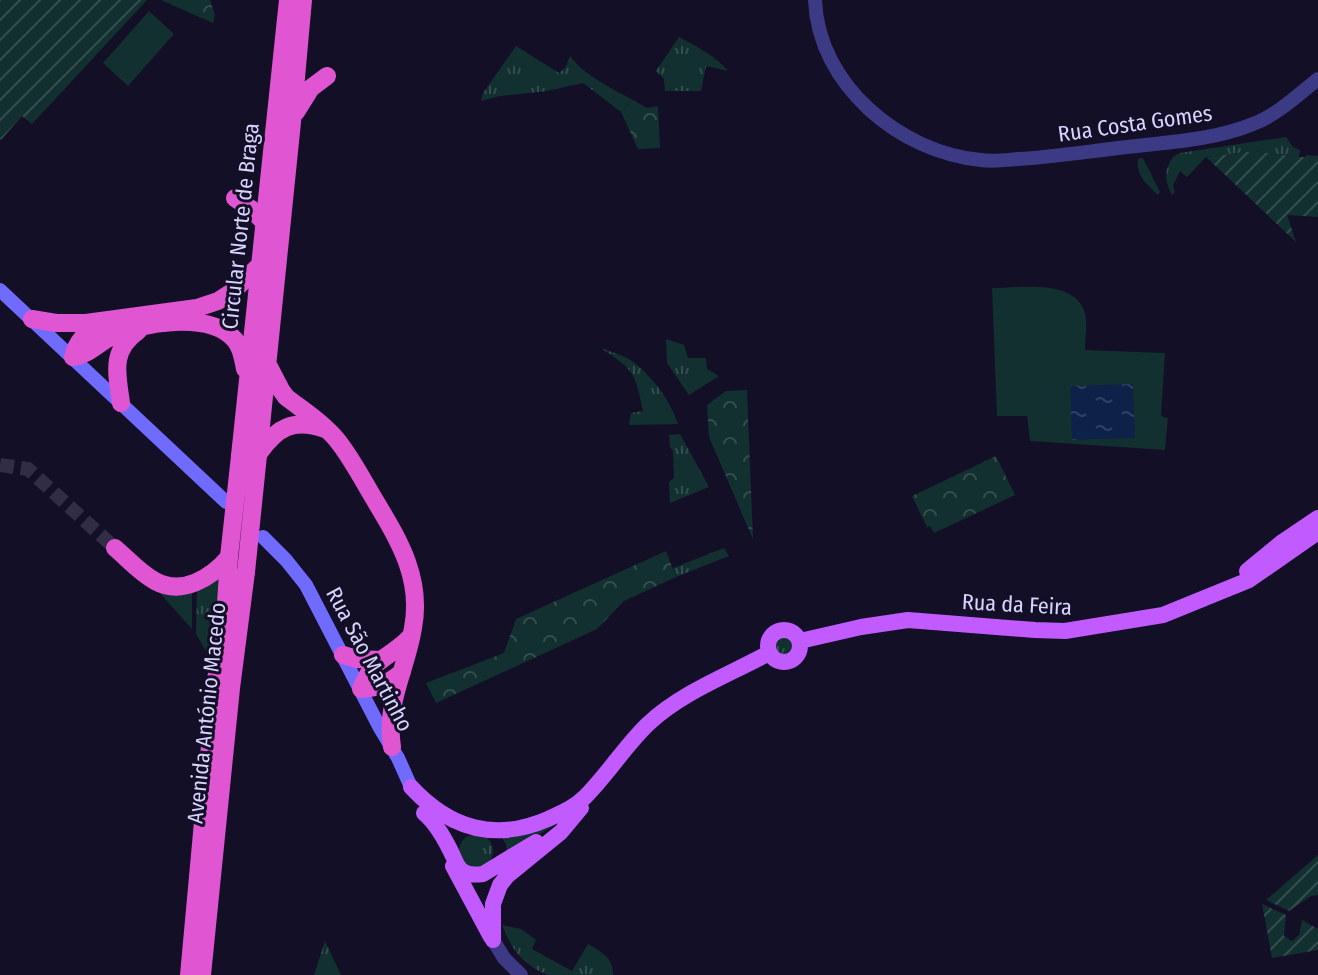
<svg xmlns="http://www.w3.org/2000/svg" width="1318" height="975" font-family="'Fira Sans Condensed',sans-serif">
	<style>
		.grass { fill: url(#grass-tufts) }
		.park { fill: url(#park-crowns) }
		.garden { fill: url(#garden-furrows) }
		.pitch { fill: #12302f }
		.water { fill: url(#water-ripples) }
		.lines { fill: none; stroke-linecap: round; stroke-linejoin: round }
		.secondary-tunnel { stroke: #312d47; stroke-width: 14; stroke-dasharray: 14 7; stroke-linecap: butt }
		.tertiary { stroke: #3d3a85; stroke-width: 14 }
		.secondary { stroke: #6f6bff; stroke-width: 14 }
		.primary { stroke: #c25bff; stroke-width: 16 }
		.trunk { stroke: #e055d1; stroke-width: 18 }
		.trunk-bridge { stroke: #e055d1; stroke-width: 18 }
		.labels { text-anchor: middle; stroke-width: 6; stroke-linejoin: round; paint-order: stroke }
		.street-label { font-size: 22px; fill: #d9d4ff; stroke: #130f26 }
	</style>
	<defs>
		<pattern id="grass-tufts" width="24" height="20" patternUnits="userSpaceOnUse" patternTransform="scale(2)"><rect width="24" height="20" fill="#12302f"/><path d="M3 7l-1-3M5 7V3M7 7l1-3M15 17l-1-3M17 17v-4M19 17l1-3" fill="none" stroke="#344d4e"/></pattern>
		<pattern id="park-crowns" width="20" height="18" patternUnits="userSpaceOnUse" patternTransform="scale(2)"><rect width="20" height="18" fill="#12302f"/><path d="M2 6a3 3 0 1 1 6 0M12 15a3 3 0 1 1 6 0" fill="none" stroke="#344d4e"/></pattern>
		<pattern id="garden-furrows" width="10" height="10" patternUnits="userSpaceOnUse" patternTransform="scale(2)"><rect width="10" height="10" fill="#12302f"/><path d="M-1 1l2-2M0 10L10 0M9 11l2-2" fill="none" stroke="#344d4e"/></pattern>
		<pattern id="water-ripples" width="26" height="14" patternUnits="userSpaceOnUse" patternTransform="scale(2)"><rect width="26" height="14" fill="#0c2248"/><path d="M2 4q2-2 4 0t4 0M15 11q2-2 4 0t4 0" fill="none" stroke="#2f4163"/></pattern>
	</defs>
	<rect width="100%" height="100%" fill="#130f26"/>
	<path class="grass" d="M679 37C695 46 715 55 728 71L706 66 701 91H665L664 79 656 71Z
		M516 46 559 73 565 68 570 56C585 76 611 88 633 100L621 112 583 83 547 91 500 96 481 101 483 93Z
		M1286 137 1293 147 1300 150 1299 157 1254 151 1206 157 1187 177 1180 171 1173 185 1175 192 1172 195C1164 181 1164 168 1174 156L1180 153Z
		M1142 158 1144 160 1160 192 1158 195C1147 184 1136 176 1138 159Z
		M666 339 684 345 688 358H706L707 369 719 376 689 395 667 363Z
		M601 348C611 352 623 355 632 361 652 376 670 400 678 424L629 425 631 413 643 411C635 372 634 370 601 348Z
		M680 434 709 487 670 503 669 482 674 478 673 451 670 447 669 435Z
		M724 548 729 556 676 577 673 568Z
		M221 574 211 660 196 634 197 588Z
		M151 583 192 589V629Z
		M772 646a12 12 0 1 1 24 0a12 12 0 1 1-24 0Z
		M561 821 507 854 506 845 501 835Z
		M459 851a17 17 0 1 1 34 0a17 17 0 1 1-34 0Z
		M502 925 521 929 536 940 532 949 572 971 588 944C601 952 614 958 613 975H548C522 965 512 950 502 925Z
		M325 941 341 975H314Z"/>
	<path class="park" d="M161 0H210L215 15 213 23Z
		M633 100 647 108 658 106 660 148 638 149 621 112Z
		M747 390 753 539 709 437 707 405 726 391Z
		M996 456 1015 495 934 533 930 526 927 527 912 496Z
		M666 551 676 577 624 601 597 629 436 703 426 683 504 653 516 619Z"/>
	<path class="garden" d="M0 0H147L32 124 22 116 1 140 0 139Z
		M1254 151 1299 157H1306V155L1318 156V217L1287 215 1296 242 1206 157Z
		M1318 855V895L1311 896 1289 911 1266 900Z
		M1262 904 1286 915 1284 936 1292 941 1299 935 1302 920 1318 929V950L1272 958Z"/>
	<path class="pitch" d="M149 11 174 34 128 86 103 63Z
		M992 288C1022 288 1080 277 1086 318 1087 329 1085 340 1085 350L1165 353 1161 416 1168 418 1165 450 1030 441 1027 416H997Z"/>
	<path class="water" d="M1133 384 1135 438 1072 440 1070 386Z"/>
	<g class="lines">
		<path class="secondary-tunnel" d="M0 465 28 469 115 548"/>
		<path class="tertiary" d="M815 0C818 85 901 153 981 160 993 162 1006 160 1018 159 1054 157 1091 151 1127 147 1169 142 1214 140 1253 124 1277 115 1298 95 1318 79
			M493 940 504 958 521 975"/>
		<path class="secondary" d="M0 290 226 502
			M263 537 286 560 306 585 380 728 398 758 411 787"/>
		<path class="primary" d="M1247 571 1281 543 1318 518
			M768 646a16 16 0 1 1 32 0a16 16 0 1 1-32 0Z
			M800 641 861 627 908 620 1035 630 1065 631 1163 615 1249 580 1318 532
			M411 787C450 829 495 842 548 819 561 813 574 808 585 797 608 774 625 746 648 724 682 692 729 675 769 653
			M424 813C436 823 446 841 453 856 456 862 457 868 464 872 469 875 476 875 483 874L536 842
			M453 866 491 937
			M493 940V904L500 885 507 876 561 832 581 808"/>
		<path class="trunk" d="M296 112 311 88 327 76
			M235 198 251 209 265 223
			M32 319 56 323H86L197 308 218 301 232 292 261 264
			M73 357C88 355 97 344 111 337 141 322 210 311 235 340 242 348 243 359 245 369
			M73 357C76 342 88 329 102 322
			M268 365 281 390 286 397C304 411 323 423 337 440 350 456 360 475 370 492 396 536 423 575 413 628 406 671 385 702 392 747
			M121 403C117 373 110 351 138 331
			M259 453C277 427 294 418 325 429
			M258 455 292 122 303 0
			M240 456 288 0
			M115 548C128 559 140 573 155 581 182 596 211 578 229 557
			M343 655 357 659 381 660
			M402 672C389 683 378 688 361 689 366 678 370 668 380 661 391 652 402 647 411 636
			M189 975 216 680 225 619 229 557
			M202 975 231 688 246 572"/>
		<path class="trunk-bridge" d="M229 557 240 456
			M246 572 258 455"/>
	</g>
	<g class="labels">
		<g class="street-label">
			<text transform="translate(1135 123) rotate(-8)" y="8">Rua Costa Gomes</text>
			<text transform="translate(240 226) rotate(-84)" y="8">Circular Norte de Braga</text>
			<text transform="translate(1017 604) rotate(3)" y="8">Rua da Feira</text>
			<text transform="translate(370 659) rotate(62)" y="8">Rua São Martinho</text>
			<text transform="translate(206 713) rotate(-84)" y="8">Avenida António Macedo</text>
		</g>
	</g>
</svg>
